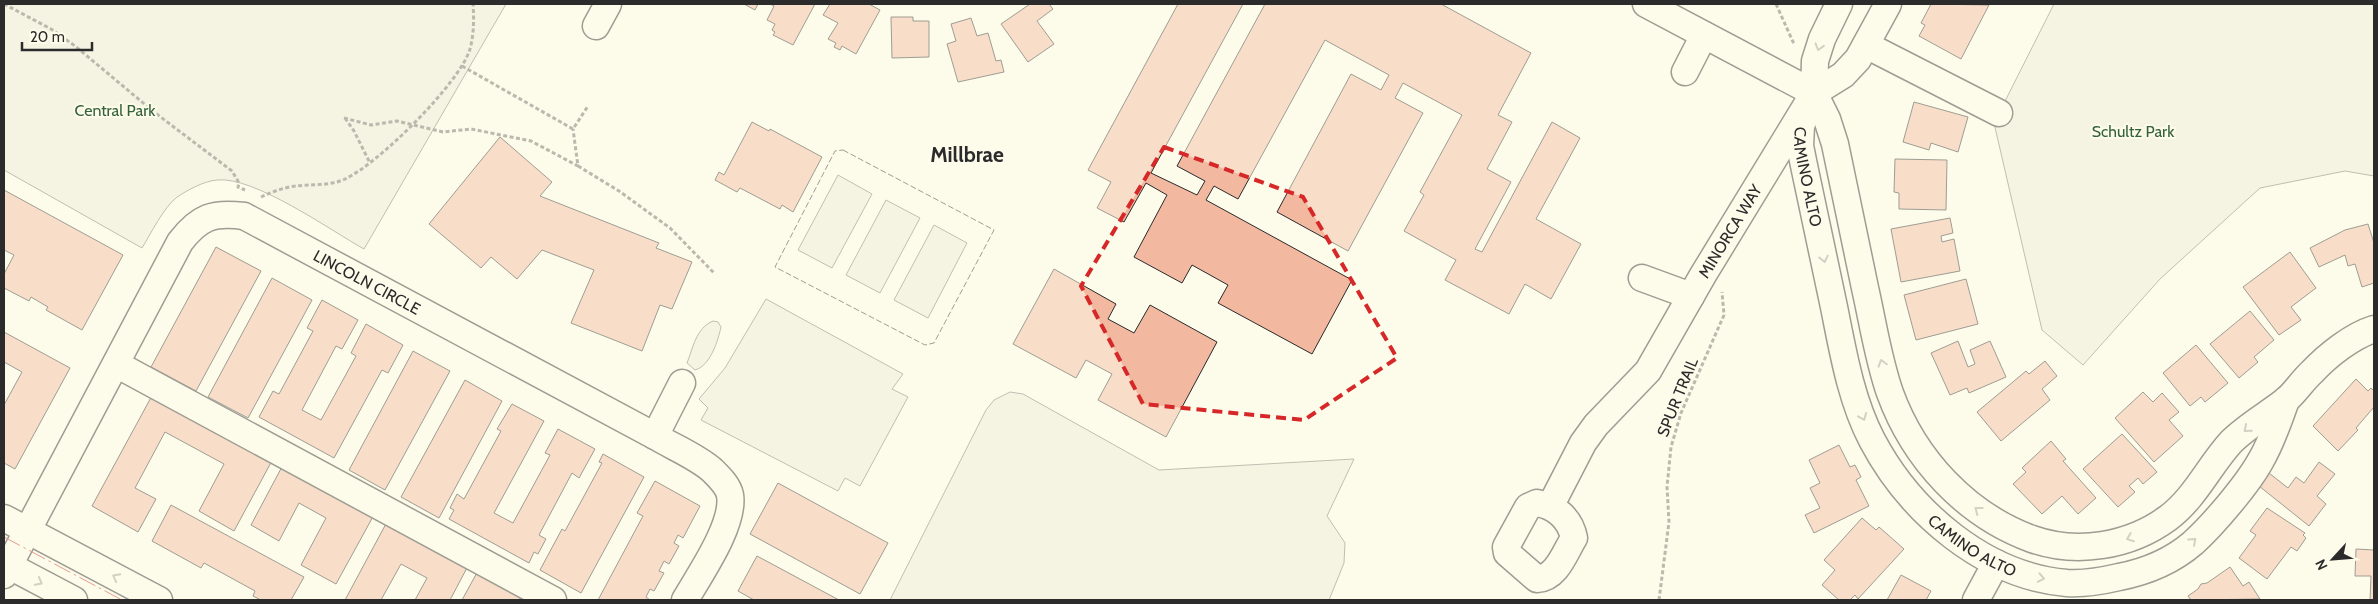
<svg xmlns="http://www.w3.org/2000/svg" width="2378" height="604" font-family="Cabin,sans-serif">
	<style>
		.green { fill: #ecebdb; stroke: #74746e }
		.parking { fill: #eceadb; stroke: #74746e }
		.building { fill: #f2b8a0; stroke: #2b2b2b }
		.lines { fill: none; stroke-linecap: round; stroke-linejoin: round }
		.minor-casing { stroke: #2b2b2b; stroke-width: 29 }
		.path { stroke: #6a6964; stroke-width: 3; stroke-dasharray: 4 2.5; stroke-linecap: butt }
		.minor { stroke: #fdfbea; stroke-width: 26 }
		.fence { stroke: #2b2b2b; stroke-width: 1; stroke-dasharray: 6 2.5; stroke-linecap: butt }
		.power { stroke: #c62828; stroke-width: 1; stroke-dasharray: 18 4 2.5 4; stroke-linecap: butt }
		.oneway { stroke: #9e9d94 }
		.marked { fill: none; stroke: #d62828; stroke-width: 4; stroke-dasharray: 10 6; stroke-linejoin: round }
		.labels { text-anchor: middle; stroke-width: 4; stroke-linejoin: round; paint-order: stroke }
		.park-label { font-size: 16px; fill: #34623c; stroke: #fdfbea }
		.street-label { font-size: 16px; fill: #2b2b2b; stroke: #fdfbea }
		.district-label { font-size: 21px; font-weight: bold; fill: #2b2b2b; stroke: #fdfbea }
	</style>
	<rect width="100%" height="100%" fill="#fdfbea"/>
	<path class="green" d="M4 4H506L364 249C330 230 254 176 217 180 204 181 187 190 176 198 164 207 150 235 142 248L4 170Z
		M2054 4H2374V176L2345 171 2260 188 2160 279 2083 365 2042 330 1994 123Z
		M838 175 872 194 832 268 798 250Z
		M886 200 920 218 880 293 846 275Z
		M934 225 967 243 928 318 894 300Z
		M713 321 718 322 721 327C718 341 710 366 695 370L687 363C693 348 696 328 713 321Z
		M1010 392 1023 394 1159 470 1354 459 1327 516 1345 543 1344 563 1329 600H890L986 410 994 400Z"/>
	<path class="parking" d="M766 299 903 374 892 389 908 397 860 486 845 478 838 491 701 420 708 408 699 399 725 368Z"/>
	<path class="building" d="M744 4H758L755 10Z
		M770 4H815L793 45 773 35 775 32 772 30 775 24 767 20 774 6Z
		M830 4H869L880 10 856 54 842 46 840 50 834 47 836 43 828 39 838 23 823 15Z
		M1030 4H1049L1053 9 1037 21 1054 44 1028 62 1001 24Z
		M1178 4H1243L1151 173 1197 195 1205 181 1177 166 1265 4H1441L1531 53 1498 115 1512 122 1487 169 1511 182 1475 249 1482 252 1552 122 1580 138 1536 219 1581 244 1551 299 1525 284 1509 314 1445 280 1456 260 1404 231 1424 195 1420 192 1462 115 1403 83 1395 98 1423 113 1348 251 1277 212 1351 74 1381 90 1389 75 1325 40 1238 199 1214 186 1206 200 1352 280 1312 354 1218 303 1228 285 1192 265 1182 283 1134 257 1167 195 1146 183 1124 222 1097 208 1111 182 1088 170Z
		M1931 4 1989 5 1961 59 1919 36 1925 25 1921 23Z
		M891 17H913V21H929V57L892 58Z
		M971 18 977 36 988 33 996 61 1001 60 1004 72 958 82 947 44 956 41 951 24Z
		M1914 102 1968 117 1958 152 1931 143 1929 150 1903 142Z
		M752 122 769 131 770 129 822 157 793 212 782 205 780 209 740 188 737 192 715 180 719 172 724 175Z
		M500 137 552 182 540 196 659 243 656 248 692 262 672 309 660 305 642 351 571 323 594 270 542 250 517 279 491 257 481 268 429 224Z
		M1895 159 1947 160 1946 210 1899 209V193L1894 192Z
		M4 190 123 255 82 330 46 310 48 307 31 297 29 301 4 288V274L14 255 4 250Z
		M1950 218 1953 233 1941 236 1942 242 1954 239 1960 271 1901 282 1891 229Z
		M2368 224 2374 243V283L2362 287 2355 264 2348 266 2345 255 2319 267 2310 248 2345 230Z
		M216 247 261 271 196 391 151 367Z
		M2290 252 2316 288 2291 307 2301 320 2279 335 2243 287Z
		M1054 269 1116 304 1108 319 1134 333 1150 305 1217 342 1166 437 1098 400 1112 374 1086 360 1076 378 1013 344Z
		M272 278 312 300 248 418 208 397Z
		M1966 279 1978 324 1916 340 1904 295Z
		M322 300 358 320 342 349 336 346 302 410 321 420 356 356 351 353 366 324 403 345 388 373 382 370 334 458 259 417 273 391 279 394 313 331 307 328Z
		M2250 311 2274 340 2254 357 2258 362 2239 378 2210 344Z
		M4 332 70 368 15 469 4 463V405L22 372 4 362Z
		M1958 341 1968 367 1975 364 1970 350 1990 341 2006 377 1969 393 1967 388 1950 395 1931 353Z
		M2196 345 2228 383 2205 402 2201 397 2190 406 2163 373Z
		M413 351 450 371 385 490 349 470Z
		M2045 361 2057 376 2042 389 2050 400 2001 441 1977 412 2026 371 2029 374Z
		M2356 379 2368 391 2371 388 2374 391V407L2356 428 2358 430 2338 451 2313 426Z
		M465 380 502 401 439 518 401 497Z
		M154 392 274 457 234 531 199 511 224 464 165 432 135 488 156 499 138 532 92 506Z
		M2143 392 2153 402 2162 393 2179 412 2169 420 2183 436 2154 462 2115 418Z
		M512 404 544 421 494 513 513 523 550 455 545 453 558 429 595 449 579 478 572 473 539 535 546 539 538 554 534 552 529 563 449 519 454 510 450 508 457 494 464 499 501 431 497 429Z
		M2122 434 2157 472 2143 484 2138 478 2129 486 2135 492 2118 507 2083 469Z
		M2051 441 2066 459 2063 461 2096 498 2078 514 2062 496 2042 514 2013 484 2026 472 2022 468Z
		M1839 445 1850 467 1855 465 1861 477 1856 480 1869 506 1814 533 1805 515 1820 508 1810 488 1820 483 1809 460Z
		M603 454 644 477 581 593 540 570 562 529 565 531 602 463 599 462Z
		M2319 462 2335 474 2317 496 2326 504 2309 526 2259 486 2269 473 2288 488 2296 477 2304 483Z
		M284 463 375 513 336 584 301 565 326 518 299 503 279 541 251 525Z
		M655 481 700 506 683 538 678 535 674 543 679 546 669 564 664 561 659 571 664 573 654 591 650 589 646 597 650 600H598L643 516 637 513Z
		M778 483 888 543 860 594 750 534Z
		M171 505 304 577 291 600H261L253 596 255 591 204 563 201 568 152 541Z
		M2267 508 2305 533 2303 535 2306 538 2297 551 2291 547 2267 579 2239 558 2256 535 2250 531Z
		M1862 518 1876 530 1879 527 1904 549 1858 599 1855 595 1850 600H1839L1822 585 1835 570 1824 560Z
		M388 520 469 564 450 600H415L427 578 401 564 381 600H345Z
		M2356 549 2374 550V600H2370L2371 576H2355Z
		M757 556 839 600H754L738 591Z
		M2230 567 2243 586 2249 582 2260 599 2191 600 2188 596 2198 589 2201 584 2207 583Z
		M479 569 523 593 519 600H462Z
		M1901 575 1931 591 1926 600H1887Z"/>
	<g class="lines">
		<defs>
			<g id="minor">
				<path d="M1646 4 1814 93"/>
				<path id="s1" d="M1839 4 1822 39 1815 61 1814 93 1801 126 1800 146C1811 200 1823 254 1834 307 1843 352 1851 400 1872 440 1910 512 1984 576 2067 583 2084 584 2102 581 2119 577 2145 572 2172 561 2193 543 2213 525 2248 484 2261 460 2272 441 2279 420 2286 400"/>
				<path d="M596 26 608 4"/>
				<path d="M1866 45 1999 113"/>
				<path d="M1685 72 1704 35"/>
				<path d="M1814 93 1827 119 1835 144C1845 192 1855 240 1865 288 1873 323 1878 359 1890 393 1914 459 1966 515 2032 539 2077 555 2130 546 2168 518 2195 498 2209 466 2231 442 2247 426 2267 415 2285 401 2295 393 2302 381 2312 372 2328 355 2352 336 2374 329"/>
				<path d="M1642 278 1691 296"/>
				<path d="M116 364 553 600"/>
				<path d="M655 436 682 383"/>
				<path d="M1537 503C1555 506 1570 518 1574 538 1565 552 1557 578 1537 579L1507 553 1506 547 1528 507Z"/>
				<path id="s2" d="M1551 505 1583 443 1596 425 1648 371 1703 275 1814 93 1843 75 1858 59 1888 4"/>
				<path d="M4 518 159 600"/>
				<path d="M4 563 74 600"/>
				<path id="s3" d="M4 575 180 242C199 217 213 212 244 216L655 436C673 447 696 456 712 470 718 476 728 485 730 495 735 524 700 574 685 600"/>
				<path d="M1976 600 1996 563"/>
			</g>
		</defs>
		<use href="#minor" class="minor-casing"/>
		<path class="path" d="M4 4 51 29 75 46 154 112 232 171 239 183 238 187 245 190
			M1776 4 1794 44
			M462 66 573 129 588 106
			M344 118 371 125 397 121 443 132 471 129 531 141 578 166 573 129
			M345 118 354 131 370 163
			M578 166 619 191 670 228 715 274
			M261 197C272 192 284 187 297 186 313 184 330 186 345 179 378 164 460 83 470 49 474 34 474 19 473 4
			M1659 600 1669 522 1667 487 1671 447 1681 413 1724 315 1722 292"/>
		<use href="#minor" class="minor"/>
		<path class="fence" d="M843 150 994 230 934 343 925 345 775 267 835 151Z"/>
		<path class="power" d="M4 537 122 600"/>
	</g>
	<defs><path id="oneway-chevron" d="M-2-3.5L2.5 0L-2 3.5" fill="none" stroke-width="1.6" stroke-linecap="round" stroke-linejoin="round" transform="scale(1.25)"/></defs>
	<g class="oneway">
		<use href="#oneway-chevron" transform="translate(1819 47) rotate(107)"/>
		<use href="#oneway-chevron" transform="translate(1824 259) rotate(78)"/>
		<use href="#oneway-chevron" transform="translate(1882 363) rotate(-106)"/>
		<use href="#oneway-chevron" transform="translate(1863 417) rotate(68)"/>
		<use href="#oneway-chevron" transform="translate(2247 429) rotate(140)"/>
		<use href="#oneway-chevron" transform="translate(1978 510) rotate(-142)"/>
		<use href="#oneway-chevron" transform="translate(2130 538) rotate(159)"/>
		<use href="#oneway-chevron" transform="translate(2193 541) rotate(-42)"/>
		<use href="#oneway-chevron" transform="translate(116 577) rotate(-152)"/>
		<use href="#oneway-chevron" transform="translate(2041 578) rotate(11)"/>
		<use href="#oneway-chevron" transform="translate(39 582) rotate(28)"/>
	</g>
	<path d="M0 0H2378V604H0ZM1164 147 1303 197 1397 358 1304 420 1143 404 1081 286Z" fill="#fdfbea" fill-opacity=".55" fill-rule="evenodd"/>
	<path class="marked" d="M1164 147 1303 197 1397 358 1304 420 1143 404 1081 286Z"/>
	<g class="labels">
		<g class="park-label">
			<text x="115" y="116">Central Park</text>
			<text x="2133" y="137">Schultz Park</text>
		</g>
		<g class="street-label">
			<text dy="6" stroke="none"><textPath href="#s1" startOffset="181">CAMINO ALTO</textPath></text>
			<text dy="6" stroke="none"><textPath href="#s2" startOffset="329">MINORCA WAY</textPath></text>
			<text dy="6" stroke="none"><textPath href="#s3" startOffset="590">LINCOLN CIRCLE</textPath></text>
			<text transform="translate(1677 397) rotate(-68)" y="6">SPUR TRAIL</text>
			<text dy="6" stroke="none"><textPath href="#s1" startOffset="601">CAMINO ALTO</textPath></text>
		</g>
		<g class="district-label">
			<text x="967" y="162">Millbrae</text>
		</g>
	</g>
	<rect width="2378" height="604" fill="none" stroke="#2b2b2b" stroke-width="10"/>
	<g transform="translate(2333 559) rotate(244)" stroke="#fdfbea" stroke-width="4" paint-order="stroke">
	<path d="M0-4L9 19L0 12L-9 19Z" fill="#2b2b2b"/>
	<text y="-8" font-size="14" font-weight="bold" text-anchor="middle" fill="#2b2b2b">N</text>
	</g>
	<path d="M22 42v8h70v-8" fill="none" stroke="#2b2b2b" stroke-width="2.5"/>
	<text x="30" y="42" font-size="15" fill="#2b2b2b" stroke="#fdfbea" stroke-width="4" paint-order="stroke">20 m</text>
</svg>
